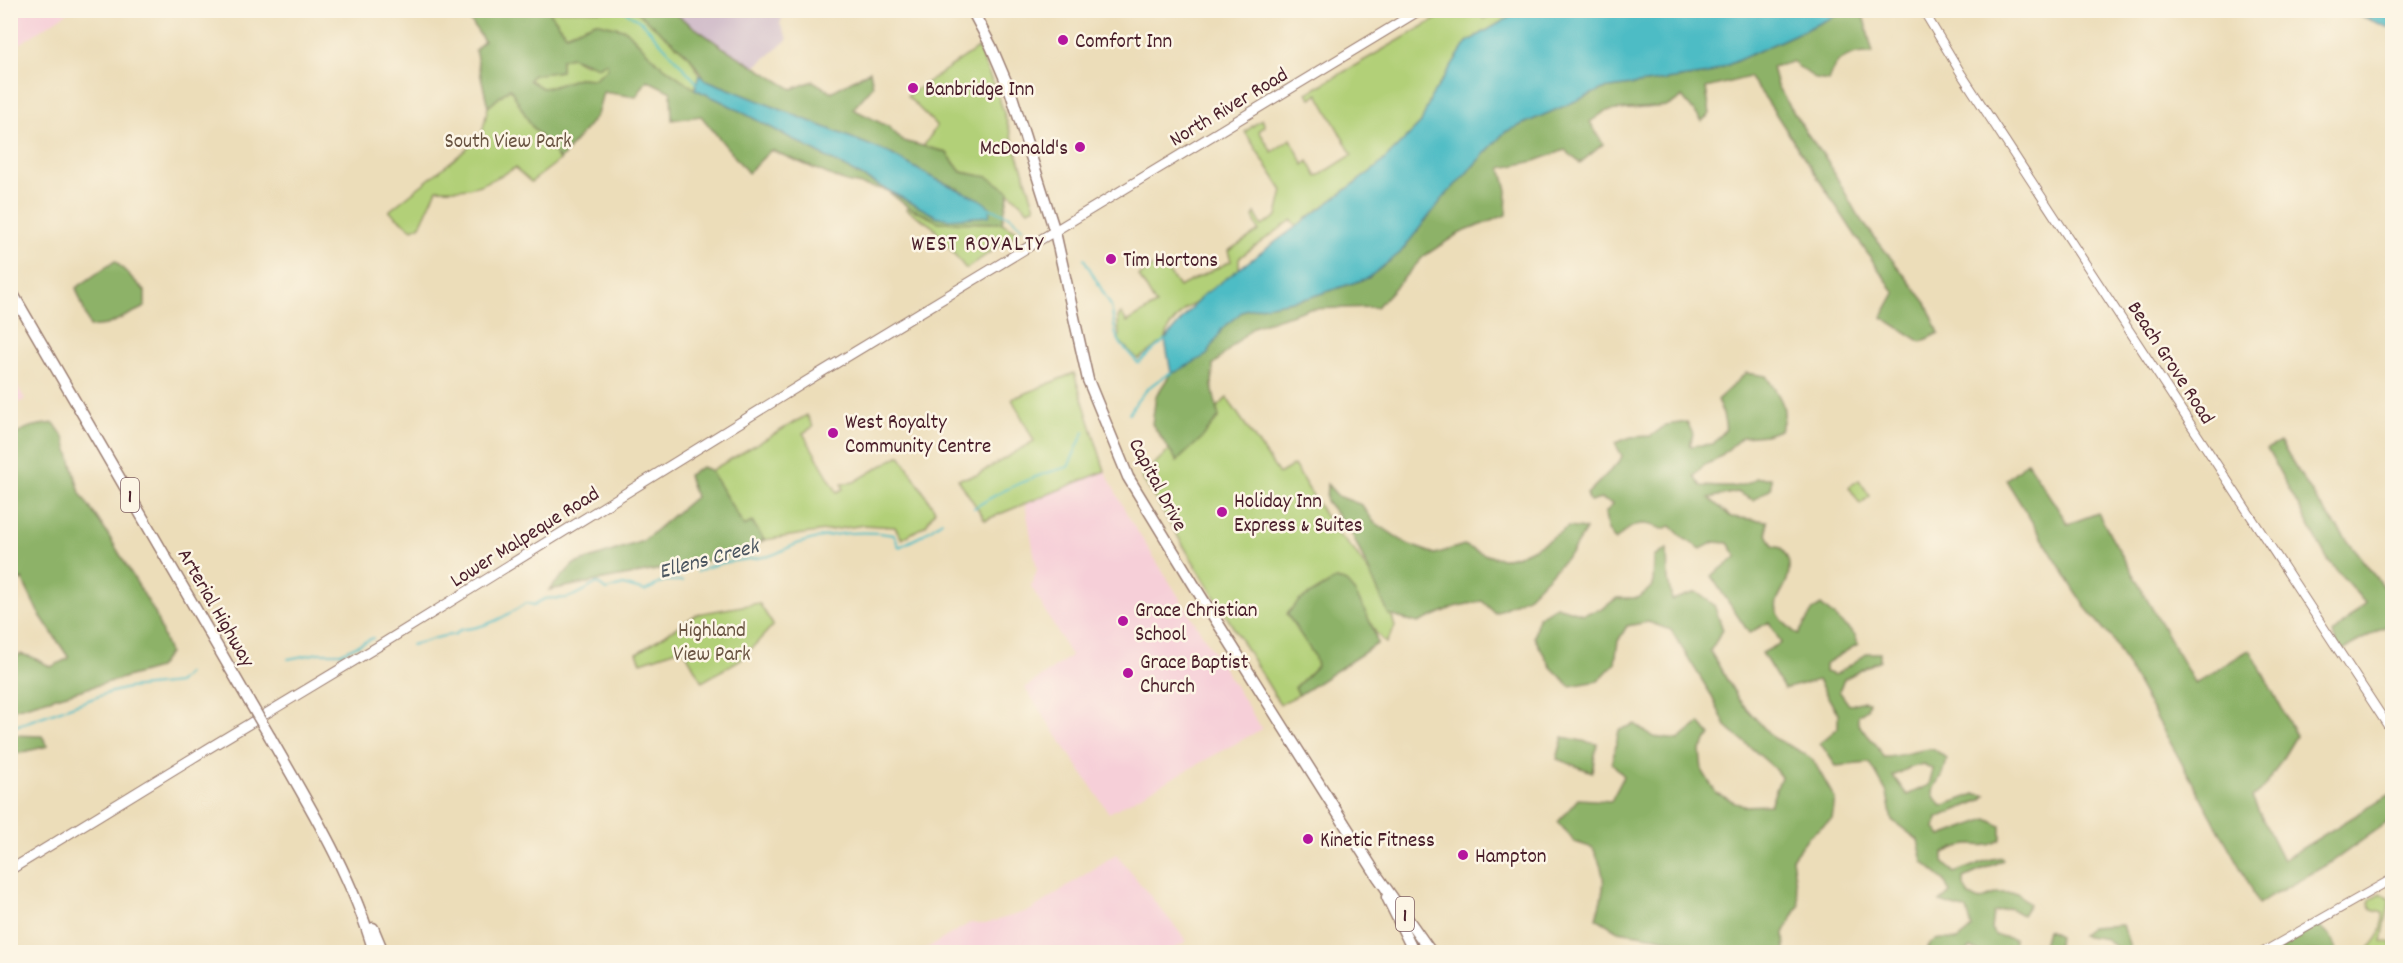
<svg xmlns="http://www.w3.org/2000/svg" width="2403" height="963" font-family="Dekko,sans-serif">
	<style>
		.built { fill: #f6cfd8 }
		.industrial { fill: #d1bdca }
		.green { fill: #b2d078; stroke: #7e7852; stroke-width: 1.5 }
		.forest { fill: #8db268; stroke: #6c684a; stroke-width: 1.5; fill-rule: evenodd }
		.water { fill: #4dbcc5; stroke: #4c6e78; stroke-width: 1.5 }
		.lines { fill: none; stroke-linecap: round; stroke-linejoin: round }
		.stream { stroke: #4dbcc5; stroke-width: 2 }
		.tertiary-casing { stroke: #9b7e72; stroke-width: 10 }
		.secondary-casing { stroke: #9b7e72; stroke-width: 11 }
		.primary-casing { stroke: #9b7e72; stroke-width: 13 }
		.trunk-casing { stroke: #9b7e72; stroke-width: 13 }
		.tertiary { stroke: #fff; stroke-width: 8 }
		.secondary { stroke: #fff; stroke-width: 9 }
		.primary { stroke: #fff; stroke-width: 10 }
		.trunk { stroke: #fff; stroke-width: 10 }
		.trunk-bridge-casing { stroke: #9b7e72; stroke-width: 13; stroke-linecap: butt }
		.trunk-bridge { stroke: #fff; stroke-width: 10 }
		.poi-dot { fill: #b5179e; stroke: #fcf5e5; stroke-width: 2 }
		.labels { text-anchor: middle; stroke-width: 5; stroke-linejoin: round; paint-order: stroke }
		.shield { fill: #fcf5e5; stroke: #7f5f63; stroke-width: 1.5 }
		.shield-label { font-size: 20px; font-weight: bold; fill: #4a1f2b }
		.poi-label { font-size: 21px; fill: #4a1f2b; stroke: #fcf5e5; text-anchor: start }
		.street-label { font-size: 21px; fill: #4a1f2b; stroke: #fcf5e5 }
		.park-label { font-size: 21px; fill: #695442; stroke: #fcf5e5 }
		.neighbourhood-label { font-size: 22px; letter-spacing: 1.5px; fill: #4a1f2b; stroke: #fcf5e5 }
		.water-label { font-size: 22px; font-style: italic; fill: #4b5661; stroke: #fcf5e5 }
	</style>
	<rect width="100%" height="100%" fill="#fcf5e5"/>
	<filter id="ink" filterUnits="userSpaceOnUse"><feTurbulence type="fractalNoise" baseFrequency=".0167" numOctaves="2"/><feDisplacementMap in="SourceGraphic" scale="12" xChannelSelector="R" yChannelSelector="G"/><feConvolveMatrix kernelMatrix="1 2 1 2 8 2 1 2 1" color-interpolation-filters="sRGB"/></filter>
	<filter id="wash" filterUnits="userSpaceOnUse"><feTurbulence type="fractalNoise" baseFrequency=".008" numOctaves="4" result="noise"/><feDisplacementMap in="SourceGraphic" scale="24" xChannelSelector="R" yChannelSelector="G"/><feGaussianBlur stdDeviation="1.35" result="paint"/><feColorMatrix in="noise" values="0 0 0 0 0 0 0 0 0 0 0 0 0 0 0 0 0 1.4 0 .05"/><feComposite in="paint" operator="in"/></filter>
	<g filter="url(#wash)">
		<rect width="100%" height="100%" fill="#ecddb9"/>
		<path class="built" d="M11 10H70V11L18 45 11 33Z
			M11 376 25 399 11 408H10Z
			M1105 471 1128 516 1262 729 1109 813 1025 688 1071 656 1031 586 1037 570 1025 503Z
			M1116 854 1187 941 1169 952H920L970 923 985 924 1031 910Z"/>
		<path class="industrial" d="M671 11H784L780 24 788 39 755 67 724 48Z"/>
		<path class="green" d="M549 11H636L690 57 699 75 695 89 657 62 626 30 596 22 566 34Z
			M1450 11H1478L1484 19 1498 11H1520L1467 42 1431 97 1421 123 1377 167 1296 226 1292 220 1239 258V278L1185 309 1170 326 1165 340 1138 359 1119 341 1118 317 1121 313 1127 322 1156 305 1139 276 1161 261 1179 287 1231 261 1228 251 1259 231 1253 217 1255 213 1262 226 1277 216 1283 191 1245 132 1262 119 1265 126 1259 131 1272 152 1291 139 1304 165 1308 161 1317 177 1352 155 1318 94 1311 98 1307 93Z
			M978 48 999 98 1035 207 1028 210C1003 185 996 178 961 172L946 152 923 147 937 126 907 96Z
			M571 57 584 64 607 61V69L594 79 578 78 552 87 542 88 529 80 533 75 561 71V59Z
			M510 88 531 125 560 160 531 182 515 168C483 185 474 191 437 189L420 226 412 229 389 211 463 152 482 133 488 107Z
			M908 207 939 222 1002 223 1019 232 966 269 932 226 906 209Z
			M1074 373 1105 471 985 520 958 479 977 475 1034 441 1012 399Z
			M1227 398 1279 474 1294 465 1335 532 1353 549 1386 597 1395 627 1386 643 1376 633 1346 582 1336 579 1301 600 1287 614 1315 655 1317 666 1295 688 1299 695 1280 704 1141 476Z
			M807 415 813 427 803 433 837 492 843 489 842 484 854 482 900 455 935 510 926 525 902 539 895 527 864 525 764 540 753 523 744 526 710 471Z
			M1859 480 1870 496 1860 504 1849 487Z
			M759 603 773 625 743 658 702 682 683 648 641 662 637 653 697 614Z
			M2380 893 2390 899 2382 941 2392 943 2391 952H2365C2378 940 2384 931 2383 913L2372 910 2369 903 2371 898Z"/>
		<path class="forest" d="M464 11H549L566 34 596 22 626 30 657 62 695 89 725 103 911 203 959 189 931 177 889 153 704 79 690 57 636 11H671L724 48 792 89 813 81 831 92 870 71 873 86 853 109 889 127 903 141 946 152 961 172 988 177 1009 191 1002 223 939 222 908 207 886 190 846 182 771 150 748 173 701 116 672 120 671 92 647 80 636 97 603 92 597 115 560 160 531 125 510 88 488 107 475 50 484 41ZM571 57 598 67 607 62V69L594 79 578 78 552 87 542 88 529 80 533 75 561 71V60Z
			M1846 11H1862L1873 53C1849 53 1836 56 1828 81L1816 79 1792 62 1772 67 1777 86 1806 132 1827 160 1858 216 1926 303 1939 333 1921 342 1882 317 1895 293 1861 244 1766 99 1749 77 1706 88 1710 114 1702 121 1682 97 1668 106 1606 111 1590 122 1603 144 1580 163 1565 150 1535 161 1501 168 1507 190 1506 215 1458 234 1424 256 1377 307 1308 309 1253 327 1213 365 1212 386 1219 417 1201 439 1177 461 1152 424 1156 396 1171 373 1207 355 1222 328 1244 310 1308 298 1368 278 1400 253 1444 197 1505 132 1603 89 1708 74Z
			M115 261 145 291V307L107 325 90 327 76 288Z
			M1746 373 1766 376C1778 395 1791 407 1780 430L1766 435 1742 437 1716 460 1704 465 1694 476 1701 486C1718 487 1742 490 1756 478H1771V488L1753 500 1737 492 1709 498 1731 517 1767 521V534L1773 546 1781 548C1784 552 1789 559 1789 565 1791 598 1754 600 1798 635L1813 610 1821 605 1855 635 1858 644 1825 664V672L1835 675 1868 653H1880V660L1844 679 1839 691 1849 705 1864 701 1869 702 1867 709 1858 715V724L1878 747 1883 757C1899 758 1925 746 1935 750 1939 752 1943 756 1947 759 1946 763 1945 769 1943 773 1935 787 1926 791 1942 806L1975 794 1986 795 1981 800 1937 818 1935 828 1941 836 1987 819 2001 826V839C1984 851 1978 842 1962 846 1955 847 1950 851 1943 853V862L1954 873 1988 860 2002 857 2003 860 1964 878V886L1969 896 1980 900 1997 893H2018L2029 904 2022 915 2010 908 1993 913 1991 929 1995 935 2014 939 2013 952H1979L1971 948 1966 952H1928L1927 947C1935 936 1945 939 1957 940L1972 928 1967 910 1940 902 1950 893 1944 880 1923 862 1918 840 1892 820 1887 793 1870 763 1836 766 1820 743 1838 728V714L1818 680 1784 689 1762 653 1781 643 1769 622 1749 633 1711 576 1737 557 1728 543 1714 542 1701 549 1683 538 1671 526 1662 529C1641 519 1631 524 1615 541L1607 528 1605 513 1613 504 1601 499 1590 502 1587 494 1619 462 1622 456 1615 443 1631 437 1651 436 1666 425 1687 422 1693 434 1690 446 1713 444 1726 429 1723 414 1717 400ZM1923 764 1933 769 1929 785 1907 795 1893 776 1909 768Z
			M54 423 65 439 80 493 107 533 155 613 169 653 158 668 11 710V661L20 654 32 657 51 667 69 658 38 612 22 579 11 587V573L18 566 11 538V441C22 426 36 425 54 423Z
			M2280 442 2317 501 2384 588H2392V623L2339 652 2333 634 2365 603 2328 560 2267 449Z
			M2027 462 2068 524 2098 513 2195 684 2250 649 2296 736 2266 786 2252 798 2283 860 2392 793V819L2333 861 2258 904 2251 887 2113 640 2085 607 2006 480Z
			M702 467 710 470 744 526 752 522 764 540 742 554 549 590 574 564 643 541 695 497 688 475Z
			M1327 484 1338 496 1362 505 1373 521 1407 544 1435 554 1464 545C1476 551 1490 558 1504 558 1522 558 1553 537 1568 527L1586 529 1572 552 1529 596 1495 613 1482 601 1454 607 1418 623 1389 615 1351 532 1326 501Z
			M1667 549 1668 580 1672 600 1696 592 1714 605 1723 630 1710 651 1739 700 1773 738 1800 751 1813 760 1835 799 1832 819 1809 836 1792 858 1799 905 1784 933 1785 952H1702L1694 947 1662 938 1618 931 1596 918C1605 887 1608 878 1593 848L1575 842 1558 822 1578 799 1611 801 1624 776 1612 763 1619 730 1635 724 1653 737 1678 740 1700 723 1710 735 1700 751 1702 770 1716 793 1743 806 1770 805 1781 777 1772 766 1726 726 1710 693 1671 630 1648 622 1627 626 1618 641 1615 663 1598 681 1570 686 1551 667 1534 637 1538 617 1556 606 1583 614 1602 609 1617 598H1638L1653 586 1654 557Z
			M1336 579C1339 580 1343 580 1346 582 1356 590 1376 631 1377 644L1299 695 1295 688 1317 666 1314 655 1287 614 1299 601Z
			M11 735 42 736 48 746 11 755Z
			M1563 737 1597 744 1592 772 1557 759Z
			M2317 924 2330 935 2337 952H2273Z
			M2122 925 2132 952H2121L2106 939 2081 935 2090 927Z
			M2047 930 2059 936 2057 952H2041Z"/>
		<path class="water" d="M1520 11H1846L1708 74 1603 89 1505 132 1444 197 1400 253 1368 278 1308 298 1244 310 1222 329 1207 355 1176 372 1171 373 1165 340 1202 296 1377 167 1421 123 1431 97 1467 42Z
			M2346 11H2392V29L2348 11Z
			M699 75 704 79 889 153 931 177 981 200 991 208 989 216 948 219 936 216 725 103 695 89Z"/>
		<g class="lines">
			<path class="stream" d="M623 10 643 23 698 84
				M989 208 1010 216 1023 228
				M1084 259 1111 306 1116 335 1121 344 1138 363 1165 340
				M1129 414C1140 394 1151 383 1171 373
				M974 508C1003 489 1035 475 1068 467L1084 432
				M697 572C718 560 745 561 769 556 780 553 791 545 803 542 833 533 863 530 894 535L899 547 921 536 942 521
				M411 645C426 642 440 635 454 635L462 629C485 629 508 615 526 603L534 605C550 594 549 600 566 598 577 596 587 589 597 583L606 590 623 585 645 591 664 581H683
				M288 659 319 653H341L373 638
				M10 728 108 693 128 688 178 683 188 673"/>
		</g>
	</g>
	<g filter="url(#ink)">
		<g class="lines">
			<defs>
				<path id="tertiary" d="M1923 10 1962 75 2392 732
					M2263 952 2392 879"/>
				<path id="secondary" d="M10 870 209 748 377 647 815 376 1420 10"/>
				<path id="primary" d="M972 10 991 46 1011 93 1055 232 1088 380 1128 477 1200 595 1378 877 1431 952
					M1387 897 1414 952"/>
				<path id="trunk" d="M10 289 249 701
					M270 737C310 807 352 875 374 952
					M373 928 383 952"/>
			</defs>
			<use href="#tertiary" class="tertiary-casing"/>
			<use href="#secondary" class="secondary-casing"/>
			<use href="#primary" class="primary-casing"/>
			<use href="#trunk" class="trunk-casing"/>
			<use href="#tertiary" class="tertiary"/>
			<use href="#secondary" class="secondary"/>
			<use href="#primary" class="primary"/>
			<use href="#trunk" class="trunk"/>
			<defs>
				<path id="trunk-bridge" d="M249 701 270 737"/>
			</defs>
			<use href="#trunk-bridge" class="trunk-bridge-casing"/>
			<use href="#trunk-bridge" class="trunk-bridge"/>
		</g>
	</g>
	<g class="poi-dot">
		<circle cx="1063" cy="40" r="6"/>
		<circle cx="913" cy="88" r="6"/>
		<circle cx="1080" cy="147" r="6"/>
		<circle cx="1111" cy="259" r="6"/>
		<circle cx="833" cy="433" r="6"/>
		<circle cx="1222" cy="512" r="6"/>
		<circle cx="1123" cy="621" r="6"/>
		<circle cx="1128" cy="673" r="6"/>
		<circle cx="1308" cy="839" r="6"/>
		<circle cx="1463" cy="855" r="6"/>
	</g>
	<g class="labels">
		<g class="shield">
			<rect x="121" y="478" width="18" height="34" rx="4.5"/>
			<rect x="1396" y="897" width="18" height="34" rx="4.5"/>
		</g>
		<g class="shield-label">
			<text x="130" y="502">1</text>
			<text x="1405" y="921">1</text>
		</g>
		<g class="poi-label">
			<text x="1075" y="47">Comfort Inn</text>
			<text x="925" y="95">Banbridge Inn</text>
			<text x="1068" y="154" text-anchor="end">McDonald's</text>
			<text x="1123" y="266">Tim Hortons</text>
			<text x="845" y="428">West Royalty<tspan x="845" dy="24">Community Centre</tspan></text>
			<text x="1234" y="507">Holiday Inn<tspan x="1234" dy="24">Express &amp; Suites</tspan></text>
			<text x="1135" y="616">Grace Christian<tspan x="1135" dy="24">School</tspan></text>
			<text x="1140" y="668">Grace Baptist<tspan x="1140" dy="24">Church</tspan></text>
			<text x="1320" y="846">Kinetic Fitness</text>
			<text x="1475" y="862">Hampton</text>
		</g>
		<g class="street-label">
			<text transform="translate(1228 106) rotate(-31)" y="7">North River Road</text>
			<text transform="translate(2172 362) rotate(57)" y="7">Beach Grove Road</text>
			<text transform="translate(1159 484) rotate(62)" y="7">Capital Drive</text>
			<text transform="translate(524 536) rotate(-32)" y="7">Lower Malpeque Road</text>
			<text transform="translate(217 607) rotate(60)" y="7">Arterial Highway</text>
		</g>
		<g class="park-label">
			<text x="508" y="147">South View Park</text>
			<text x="712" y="636">Highland<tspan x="712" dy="24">View Park</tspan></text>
		</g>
		<g class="neighbourhood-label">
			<text x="978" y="250">WEST ROYALTY</text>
		</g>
		<g class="water-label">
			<text transform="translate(708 557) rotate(-15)" y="8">Ellens Creek</text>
		</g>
	</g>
	<rect width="2403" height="963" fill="none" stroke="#fcf5e5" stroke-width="36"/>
</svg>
